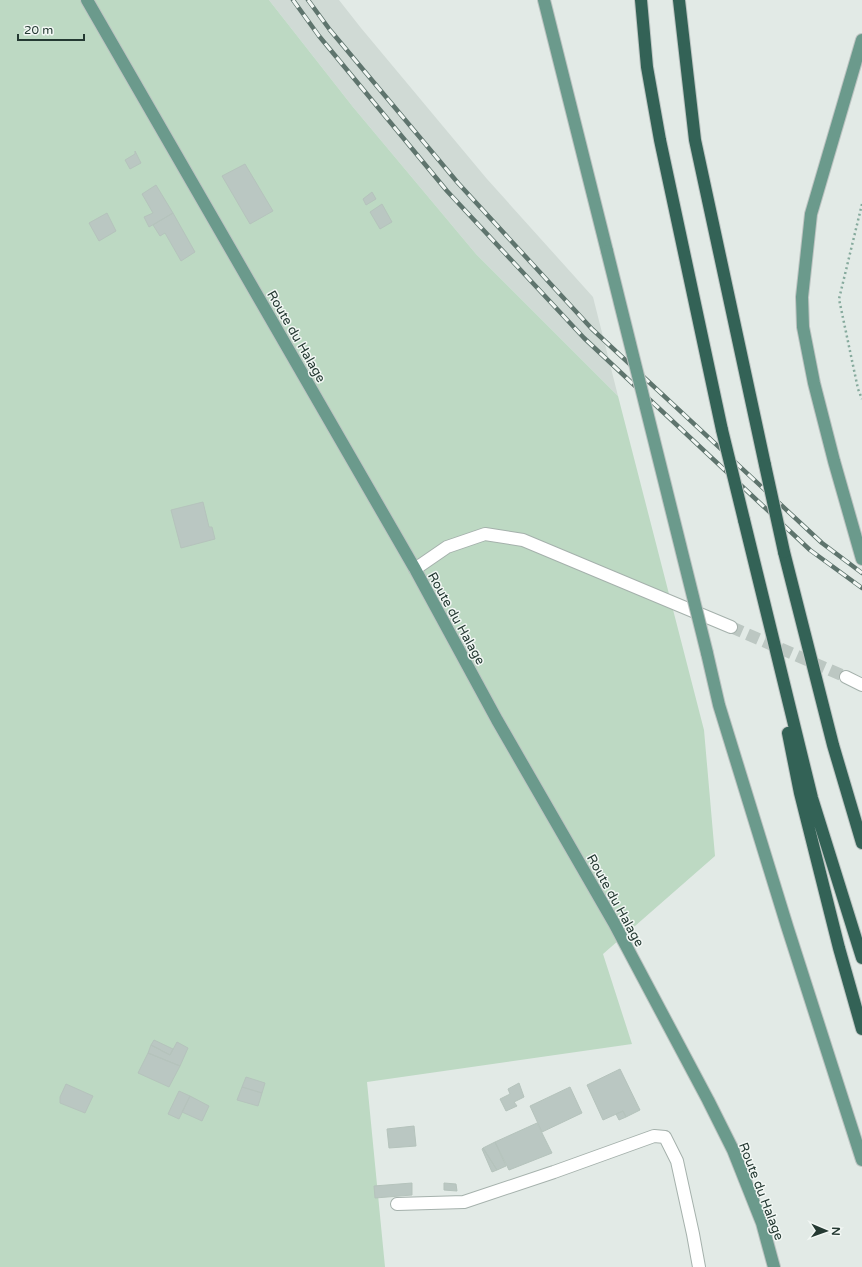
<svg xmlns="http://www.w3.org/2000/svg" width="862" height="1267" font-family="'Varela Round',sans-serif">
	<style>
		.built { fill: #d0dad5 }
		.green { fill: #bdd9c3 }
		.building { fill: #bac7c2; stroke: #b5c3bc }
		.lines { fill: none; stroke-linecap: round; stroke-linejoin: round }
		.minor-tunnel { stroke: #bcc7c2; stroke-width: 12; stroke-dasharray: 12 6; stroke-linecap: butt }
		.minor-casing { stroke: #a5b1ac; stroke-width: 14 }
		.major-casing { stroke: #bdc4c2; stroke-width: 14 }
		.highway-casing { stroke: #bdc4c2; stroke-width: 14 }
		.path { stroke: #86aa9d; stroke-width: 2.5; stroke-dasharray: 2 3; stroke-linecap: butt }
		.minor { stroke: #fff; stroke-width: 12 }
		.major { stroke: #6b9a8c; stroke-width: 12 }
		.highway { stroke: #336256; stroke-width: 12 }
		.rail-casing { stroke: #5e746d; stroke-width: 4.5 }
		.rail { stroke: #f2f7f4; stroke-width: 3; stroke-dasharray: 9; stroke-linecap: butt }
		.major-bridge-casing { stroke: #bdc4c2; stroke-width: 14; stroke-linecap: butt }
		.highway-bridge-casing { stroke: #bdc4c2; stroke-width: 14; stroke-linecap: butt }
		.major-bridge { stroke: #6b9a8c; stroke-width: 12 }
		.highway-bridge { stroke: #336256; stroke-width: 12 }
		.labels { text-anchor: middle; stroke-width: 3; stroke-linejoin: round; paint-order: stroke }
		.street-label { font-size: 13px; fill: #243932; stroke: #f2f7f4 }
	</style>
	<rect width="100%" height="100%" fill="#e2eae6"/>
	<path class="built" d="M269 0H339L361 28 487 179 593 297 618 396 476 254 353 107Z"/>
	<path class="green" d="M0 0H269L353 107 476 254 618 396 704 730 715 856 603 954 632 1044 367 1082 385 1267H0Z"/>
	<path class="building" d="M135 151 141 163 130 169 125 160 135 154Z
		M245 164 273 211 250 224 222 176Z
		M156 185 173 213 149 227 144 217 153 213 142 194Z
		M372 192 376 199 366 205 363 199Z
		M382 204 392 222 380 229 370 212Z
		M107 213 116 231 99 241 89 223Z
		M173 213 195 252 181 261 165 233 160 236 153 225Z
		M203 502 209 527H212L215 539 181 548 171 510Z
		M154 1040 173 1049 170 1055 151 1045Z
		M177 1042 188 1048 180 1066 148 1053 151 1045 170 1055Z
		M148 1053 180 1066 169 1087 138 1073Z
		M620 1069 640 1110 626 1117 623 1111 603 1120 587 1085Z
		M246 1077 265 1083 262 1093 242 1087Z
		M519 1083 524 1097 514 1102 517 1106 506 1111 500 1099 510 1094 508 1089Z
		M66 1084 93 1096 85 1113 60 1103V1097Z
		M242 1087 262 1093 258 1106 237 1100Z
		M570 1087 582 1113 542 1132 530 1106Z
		M179 1091 190 1096 179 1119 168 1114Z
		M190 1096 209 1106 202 1121 182 1112Z
		M623 1111 626 1117 619 1120 616 1114Z
		M537 1123 552 1153 509 1170 495 1142Z
		M414 1126 416 1146 389 1148 387 1129Z
		M495 1142 506 1166 497 1170 483 1148Z
		M483 1148 497 1170 492 1172 482 1149Z
		M412 1183V1195L375 1198 374 1186Z
		M444 1183 456 1184 457 1191 444 1190Z"/>
	<g class="lines">
		<path class="minor-tunnel" d="M731 627 846 677"/>
		<defs>
			<path id="minor" d="M415 569 447 547 485 534 523 540 731 627
				M846 677 862 685
				M397 1204 464 1202 554 1172 654 1136 665 1137 677 1161 693 1234 699 1267"/>
			<path id="major" d="M87 0 415 569 497 720 614 923 708 1100 733 1150 762 1223 774 1267
				M544 0 607 251
				M862 40 811 214 802 297 803 327 814 383 834 461 862 559
				M707 653 719 705 787 926 862 1160"/>
			<path id="highway" d="M641 0 647 67 660 140 722 430
				M679 0 695 140 765 465
				M744 520 812 798 862 958
				M784 552 833 745 862 843
				M788 733 800 793 839 948 862 1029"/>
		</defs>
		<use href="#minor" class="minor-casing"/>
		<use href="#major" class="major-casing"/>
		<use href="#highway" class="highway-casing"/>
		<path class="path" d="M862 204 839 299 858 389 862 399"/>
		<use href="#minor" class="minor"/>
		<use href="#major" class="major"/>
		<use href="#highway" class="highway"/>
		<defs>
			<path id="rail" d="M293 0 319 36 447 191 584 338 810 550 862 588
				M308 0 330 30 458 183 592 329 822 543 862 573"/>
		</defs>
		<use href="#rail" class="rail-casing"/>
		<use href="#rail" class="rail"/>
		<defs>
			<path id="major-bridge" d="M607 251 707 653"/>
			<path id="highway-bridge" d="M722 430 744 520
				M765 465 784 552"/>
		</defs>
		<use href="#major-bridge" class="major-bridge-casing"/>
		<use href="#highway-bridge" class="highway-bridge-casing"/>
		<use href="#major-bridge" class="major-bridge"/>
		<use href="#highway-bridge" class="highway-bridge"/>
	</g>
	<g class="labels">
		<g class="street-label">
			<text transform="translate(297 336) rotate(60)" y="5">Route du Halage</text>
			<text transform="translate(457 618) rotate(61)" y="5">Route du Halage</text>
			<text transform="translate(616 900) rotate(61)" y="5">Route du Halage</text>
			<text transform="translate(762 1191) rotate(69)" y="5">Route du Halage</text>
		</g>
	</g>
	<g transform="translate(826 1231) rotate(92)" stroke="#f2f7f4" stroke-width="3" paint-order="stroke">
	<path d="M0-3L7 15L0 10L-7 15Z" fill="#243932"/>
	<text y="-6" font-size="11" font-weight="bold" text-anchor="middle" fill="#243932">N</text>
	</g>
	<path d="M18 34v6h66v-6" fill="none" stroke="#243932" stroke-width="2"/>
	<text x="24" y="34" font-size="12" fill="#243932" stroke="#f2f7f4" stroke-width="3" paint-order="stroke">20 m</text>
</svg>
